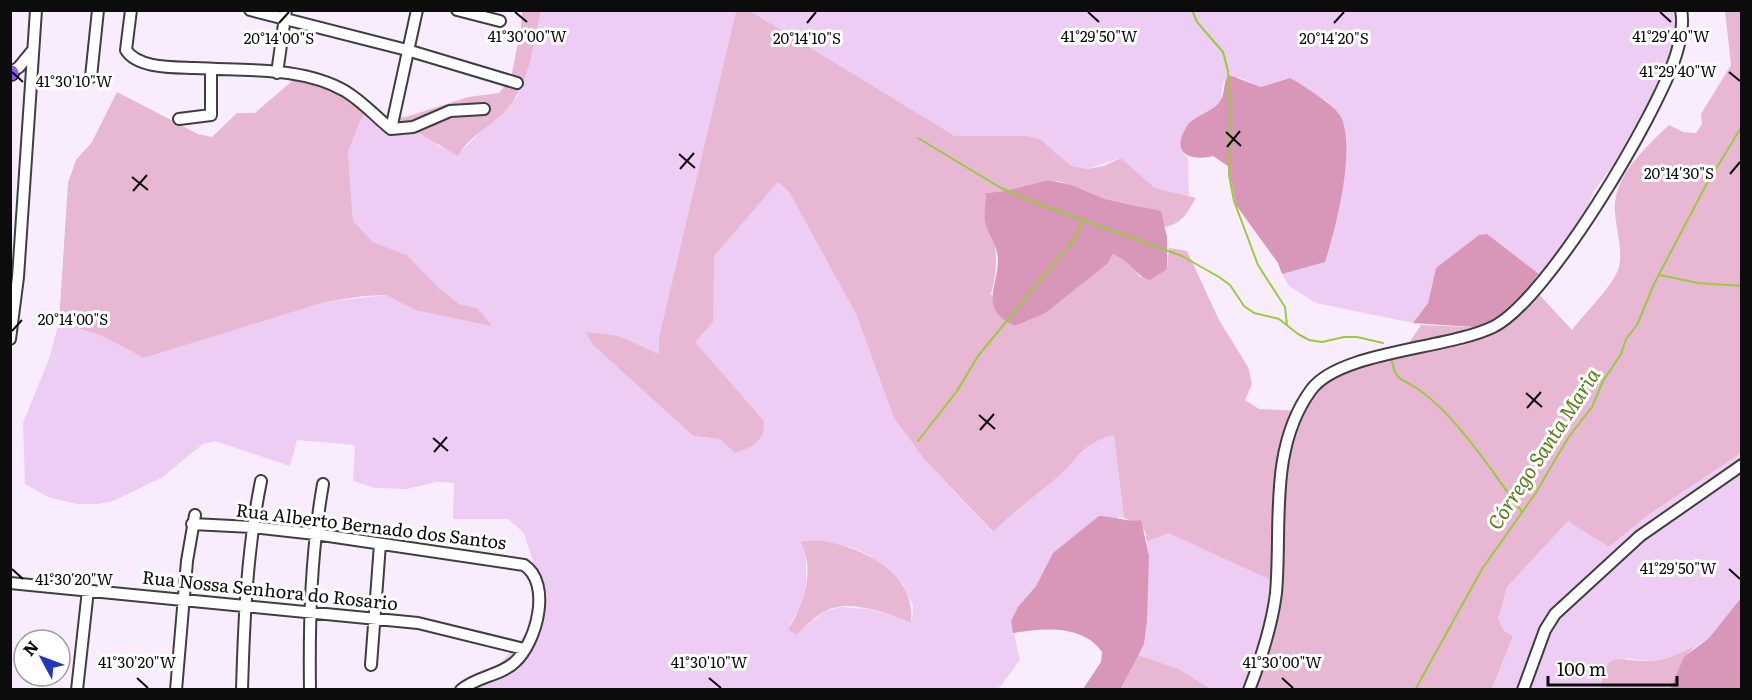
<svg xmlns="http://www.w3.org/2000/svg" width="1752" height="700" font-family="Literata,serif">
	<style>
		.farmland { fill: #eecdf4; fill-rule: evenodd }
		.green { fill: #e8b7d3 }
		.forest { fill: #d896b8 }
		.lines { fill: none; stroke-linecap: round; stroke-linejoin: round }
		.stream { stroke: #99cb3a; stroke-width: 2 }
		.minor-casing { stroke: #3f3f3f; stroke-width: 14 }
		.highway-casing { stroke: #1d1d1d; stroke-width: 18 }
		.minor { stroke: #fff; stroke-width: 10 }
		.highway { stroke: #9557f2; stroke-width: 15 }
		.ticks { fill: none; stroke: #0c0c0c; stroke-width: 2 }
		.labels { text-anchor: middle; stroke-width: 6; stroke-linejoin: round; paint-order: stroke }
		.street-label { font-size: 18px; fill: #0c0c0c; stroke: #fff }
		.water-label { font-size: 20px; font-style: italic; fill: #577f17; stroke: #fff }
		.ticks-label { font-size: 15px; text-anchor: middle; fill: #0c0c0c; stroke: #fff; stroke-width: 6; stroke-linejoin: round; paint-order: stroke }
	</style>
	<rect width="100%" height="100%" fill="#faecff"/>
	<path class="farmland" d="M1680 10 1670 62 1631 141 1594 191 1578 228 1558 253 1539 274 1487 234 1436 268 1428 303 1413 323 1316 303 1289 286 1282 274 1326 261 1328 102 1290 78 1261 87 1239 77 1223 82 1221 100 1211 110 1193 120 1183 153 1188 158 1189 197 1155 188 1121 158 1087 169 1071 167 1041 140 955 136 750 11Z
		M541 11H736L659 337V354L619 336 593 345 693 436 720 439 764 421 694 342 713 322V256L778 182 789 192 856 314 894 418 924 459 992 532 1014 510 1062 472 1095 440 1114 435 1124 518 1118 517 1053 553 1036 586 1018 607 1011 621 1020 660 1000 687 994 689H473L489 677 525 634 535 617 543 581 537 574 524 533 508 519H453L454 483 437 482 406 489 375 488 353 481 355 445 297 440 290 466 215 441 203 444 161 478 113 501 98 504H77L48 497 25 484 23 423 50 356 59 322 102 336 144 358 325 302 386 295 415 310 477 308 459 304 439 288 407 255 373 242 360 230 353 221 348 152 361 119 370 108 428 137 440 147 459 153 517 97 531 56ZM817 540 850 547 869 555 887 569 903 585 913 606 912 621 868 609 841 607 825 611 796 634 788 628 802 604 806 584V552L800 543Z
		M1741 453V598L1709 638 1695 647 1668 658 1650 661 1624 658 1603 672 1600 689 1492 690 1513 636 1504 631 1498 619 1507 587 1568 520 1609 547 1648 515Z
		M1168 533 1275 582 1267 625 1246 689H1211L1179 669 1138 655 1144 644 1149 556 1147 542Z"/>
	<path class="green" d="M522 11H541C533 44 530 85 505 111 490 127 468 137 458 156L393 118 406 117 468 97 499 93 511 78 521 27Z
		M736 11H750L955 136H1027L1041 140 1071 166 1087 169 1104 166 1121 158 1155 188 1196 198C1187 212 1184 222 1166 227L1144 207 1105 199 1062 182 1049 180 1005 191 986 193C992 227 1002 259 991 294L1015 326 1044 314 1112 254 1126 259 1140 277 1167 269 1169 248 1187 251 1219 320 1248 367 1252 384 1245 400 1259 409 1301 411 1330 376 1400 356 1421 325 1489 328 1533 288 1572 330C1584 314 1614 285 1619 267 1623 249 1616 230 1615 212 1612 177 1646 147 1669 125L1683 132 1696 133 1702 124 1701 114 1731 65 1725 11H1741V453L1648 515 1609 547 1568 521 1507 587 1498 619 1504 631 1513 636 1492 689H1246L1267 625 1275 582 1168 533 1147 542 1145 531 1134 522 1124 518 1114 435C1086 442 1082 453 1063 472 1040 493 1014 510 993 532L924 459 894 418 856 314 789 192 778 182 714 256 713 322 695 342 764 421C765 442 752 447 735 453L720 439 693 436 593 345 586 332 619 336 659 354V337Z
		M308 76 370 108 361 119 348 152 353 221 373 242 407 255 439 288 459 304 477 308 492 326 415 310 386 295 364 296 325 302 144 358 102 336 59 322 68 183 76 160 92 142 117 92 198 134 212 137 237 113H255L292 81Z
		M817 540C860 546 916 571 911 622 886 614 851 598 825 611 815 616 805 627 796 635L788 629C804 607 816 566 800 542Z
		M1695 647 1684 658 1670 689 1600 690C1606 647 1618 662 1650 661 1666 661 1680 652 1695 647Z
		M1138 655 1179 669 1211 689 1121 690Z"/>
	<path class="forest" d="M1229 75 1261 87 1290 78C1300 83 1337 107 1341 117 1356 149 1336 228 1325 262L1282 274 1278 263 1236 205 1228 166 1213 156C1189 162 1170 153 1187 126 1194 115 1212 113 1220 101 1226 93 1222 83 1229 75Z
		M1049 180 1071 185 1105 199 1161 211 1167 237V269L1150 280C1132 274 1133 261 1112 254L1108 263 1044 314 1015 326C974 307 1003 283 997 252 995 242 987 232 985 221 984 212 986 201 986 193L1005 191Z
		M1487 234 1539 274 1535 278 1539 281 1511 311 1489 328 1413 323 1428 303 1436 268 1479 235Z
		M1099 516C1112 516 1131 523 1141 520L1149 556 1147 620 1144 644 1121 689H1083L1101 662 1102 652C1083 624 1042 628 1013 633L1011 621 1018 607 1036 586 1053 553Z
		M1741 598V689H1670L1684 657 1709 638Z"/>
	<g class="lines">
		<path class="stream" d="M1192 10 1197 22 1223 52 1228 71 1230 110 1229 175 1234 201 1258 265 1285 307 1287 325
			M918 138 1001 188 1033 202 1182 256 1219 277 1230 285 1244 306 1254 313 1279 319 1298 334 1309 340 1322 342 1344 337H1357L1383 343
			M1660 275 1698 283 1742 286
			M1391 357C1396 383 1399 376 1418 389 1457 416 1493 473 1522 512
			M918 441 957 391 978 356 1075 238 1083 220
			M1415 690 1482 569 1535 494 1568 438 1592 407 1603 381 1621 354 1626 339 1637 325 1654 284 1705 187 1742 126"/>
		<defs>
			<path id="minor" d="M131 10 126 50C138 69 175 67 195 68 243 71 302 66 345 91 362 101 376 117 391 129L413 127 450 111 484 109
				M250 10 407 50 517 83
				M457 10 500 21
				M10 73 19 67 33 50
				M277 73 286 10
				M91 77 98 10
				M179 119 211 115V69
				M391 129 417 10
				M10 339 18 277 36 10
				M192 524 252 527 315 534 524 565C552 583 537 642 515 662 500 676 477 676 461 690
				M10 583 418 623 524 649
				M371 665 380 544
				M77 690 88 590
				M176 690 187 561 195 515
				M242 690C244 619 247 550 261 481
				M310 690C309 620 311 553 323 484
				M1249 690C1261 659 1272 626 1276 593 1282 526 1268 449 1311 390 1339 351 1448 349 1493 327 1547 301 1657 115 1676 55 1680 42 1684 24 1681 10
				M1523 690 1545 630 1555 614 1640 536 1742 465"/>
			<path id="highway" d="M10 73H11"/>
		</defs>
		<use href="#minor" class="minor-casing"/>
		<use href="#highway" class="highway-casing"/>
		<use href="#minor" class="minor"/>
		<use href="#highway" class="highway"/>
	</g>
	<path class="ticks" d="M515 12 527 22M1088 12 1099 22M1660 12 1671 22M279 23 289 12M807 23 816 12M1334 23 1344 12M12 72 23 82M1729 72 1740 81M1226 132 1241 146M1227 147 1240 131M679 154 695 168M680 169 694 153M1730 174 1740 162M132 177 148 190M133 191 147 175M12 331 22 320M1526 393 1542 407M1527 408 1541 392M979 415 995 429M980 430 994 414M433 438 448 451M434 452 447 437M12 569 23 579M1729 569 1740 579M137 678 148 688M709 678 721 688M1282 678 1293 688"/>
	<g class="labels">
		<g class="street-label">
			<text transform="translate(371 527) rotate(7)" y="6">Rua Alberto Bernado dos Santos</text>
			<text transform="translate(270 591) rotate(6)" y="6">Rua Nossa Senhora do Rosario</text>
		</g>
		<g class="water-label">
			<text transform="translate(1544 449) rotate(-57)" y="7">Córrego Santa Maria</text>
		</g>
	</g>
	<g class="ticks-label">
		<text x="1099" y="42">41°29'50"W</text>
		<text x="1671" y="42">41°29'40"W</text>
		<text x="527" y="42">41°30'00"W</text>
		<text x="279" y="44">20°14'00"S</text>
		<text x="807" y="44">20°14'10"S</text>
		<text x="1334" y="44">20°14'20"S</text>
		<text x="1678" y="77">41°29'40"W</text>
		<text x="74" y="87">41°30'10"W</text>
		<text x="1679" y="179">20°14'30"S</text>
		<text x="73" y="325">20°14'00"S</text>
		<text x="1678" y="574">41°29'50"W</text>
		<text x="74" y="585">41°30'20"W</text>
		<text x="137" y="668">41°30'20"W</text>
		<text x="709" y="668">41°30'10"W</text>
		<text x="1282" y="668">41°30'00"W</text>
	</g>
	<rect width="1752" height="700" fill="none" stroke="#0c0c0c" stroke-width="24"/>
	<g transform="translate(42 658) rotate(311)"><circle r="28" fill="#ffffff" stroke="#9e9e9e" stroke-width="1.5"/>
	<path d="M0-4.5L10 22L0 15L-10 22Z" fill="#2736b9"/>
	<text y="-9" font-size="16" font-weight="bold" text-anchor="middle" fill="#0c0c0c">N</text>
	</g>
	<path d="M1548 676v9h129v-9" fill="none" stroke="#0c0c0c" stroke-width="3"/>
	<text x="1557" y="676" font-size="18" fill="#0c0c0c" stroke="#ffffff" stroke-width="4.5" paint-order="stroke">100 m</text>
</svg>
